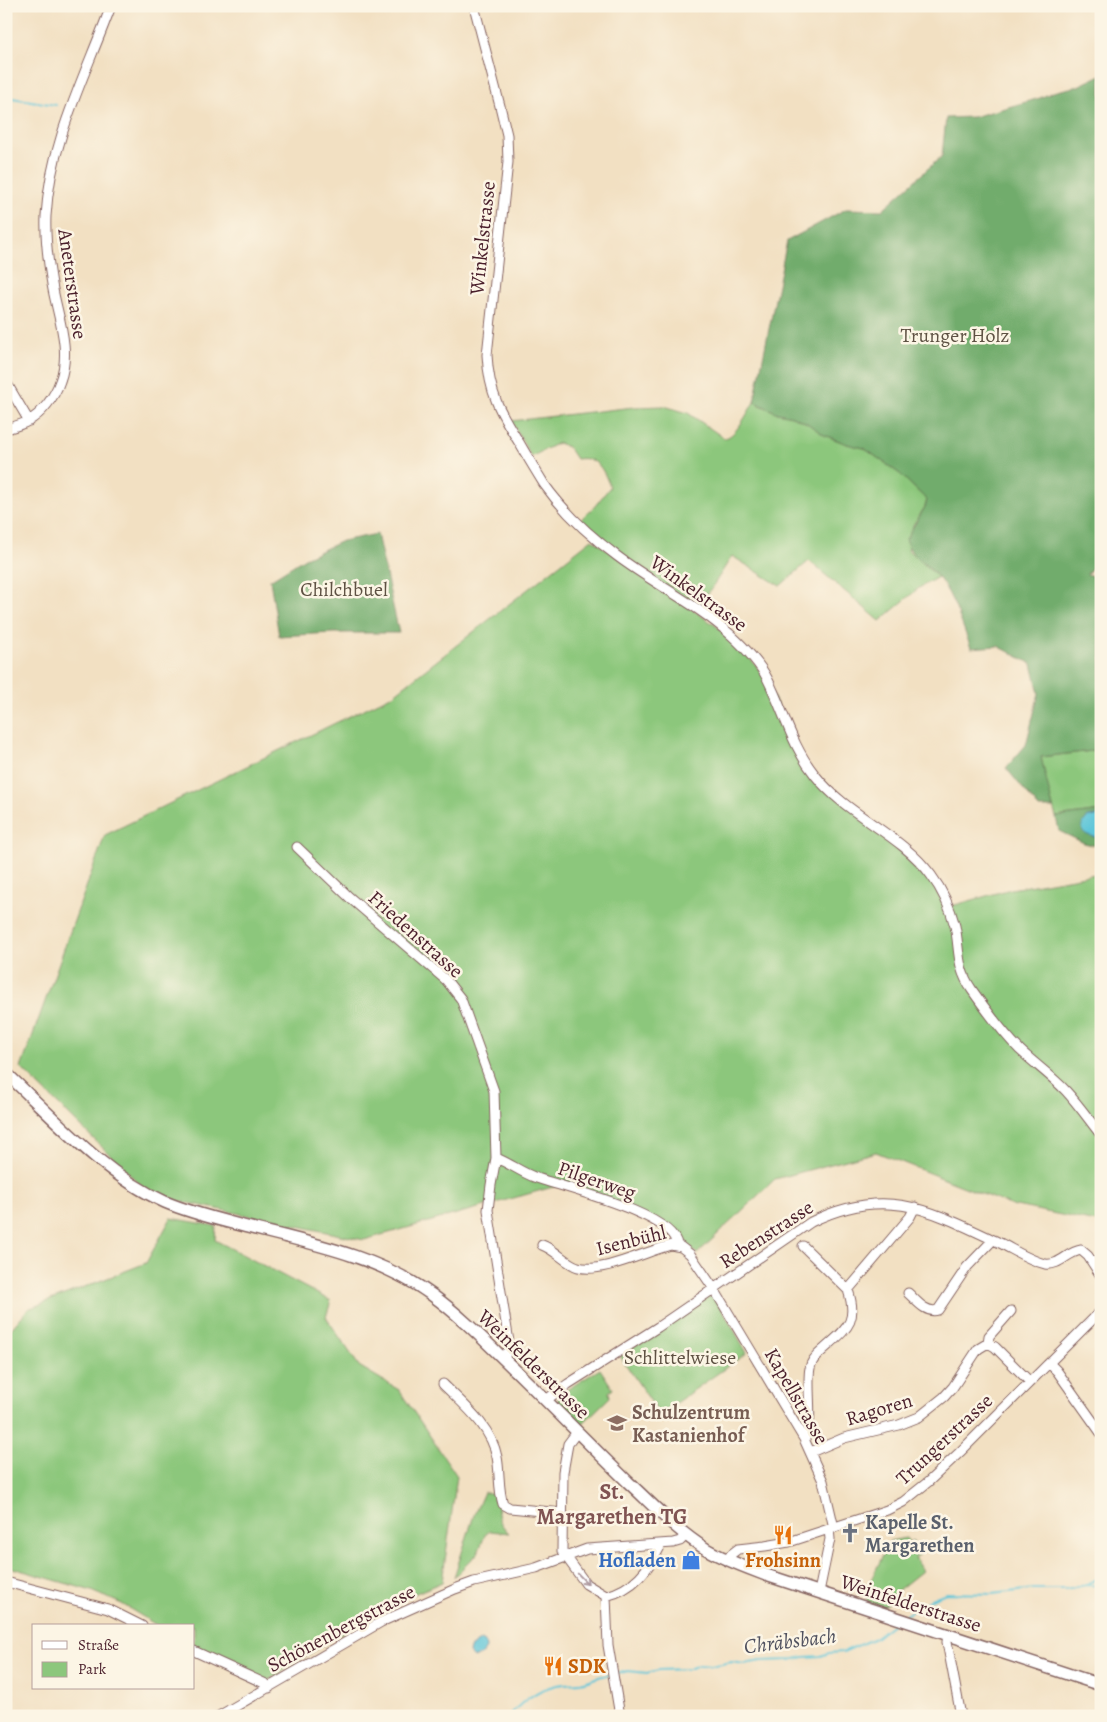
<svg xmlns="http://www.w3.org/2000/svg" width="1107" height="1722" font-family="Alegreya,serif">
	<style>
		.green { fill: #8cc77c; stroke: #6b7354 }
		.forest { fill: #71ac6c; stroke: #5e664c }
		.water { fill: #5ec6d9; stroke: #547282 }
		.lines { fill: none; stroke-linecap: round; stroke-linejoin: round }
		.stream { stroke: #5ec6d9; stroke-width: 2 }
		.minor-casing { stroke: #856360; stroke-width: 11 }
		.major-casing { stroke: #856360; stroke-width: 14 }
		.minor { stroke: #fff; stroke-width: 9 }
		.major { stroke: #fff; stroke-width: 11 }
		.oneway { stroke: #ae9aa0 }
		.labels { text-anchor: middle; stroke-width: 5; stroke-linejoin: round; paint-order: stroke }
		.street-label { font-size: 20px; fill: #4a1f2b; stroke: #fcf5e5 }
		.park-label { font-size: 20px; fill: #5e5143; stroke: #fcf5e5 }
		.education-label { font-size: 20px; font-weight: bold; fill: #785e54; stroke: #fcf5e5; text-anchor: start }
		.worship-label { font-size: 20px; font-weight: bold; fill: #5b616d; stroke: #fcf5e5; text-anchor: start }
		.shop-label { font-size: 20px; font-weight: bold; fill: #366cbe; stroke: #fcf5e5; text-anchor: end }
		.food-label { font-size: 20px; font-weight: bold; fill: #c56008; stroke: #fcf5e5 }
		.water-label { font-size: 21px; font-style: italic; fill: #50515f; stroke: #fcf5e5 }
		.quarter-label { font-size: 22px; font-weight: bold; fill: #805453; stroke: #fcf5e5 }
	</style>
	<rect width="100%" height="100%" fill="#fcf5e5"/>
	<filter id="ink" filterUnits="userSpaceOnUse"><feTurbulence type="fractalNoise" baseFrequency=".02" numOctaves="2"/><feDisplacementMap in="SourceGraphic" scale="10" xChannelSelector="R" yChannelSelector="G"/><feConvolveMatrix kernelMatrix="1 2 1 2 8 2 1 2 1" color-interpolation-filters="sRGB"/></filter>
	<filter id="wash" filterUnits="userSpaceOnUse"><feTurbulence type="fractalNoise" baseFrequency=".0096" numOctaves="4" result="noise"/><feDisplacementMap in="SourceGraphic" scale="20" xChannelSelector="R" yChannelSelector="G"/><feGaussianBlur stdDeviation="1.12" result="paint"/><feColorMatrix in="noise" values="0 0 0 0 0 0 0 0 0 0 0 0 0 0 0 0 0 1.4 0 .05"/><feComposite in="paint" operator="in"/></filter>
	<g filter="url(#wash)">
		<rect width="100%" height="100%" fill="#f2e0c2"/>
		<path class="green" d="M754 402 778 413 792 416 807 423 824 435 847 444 864 448 900 474 927 500 925 507 913 525 908 550 938 577 919 588 880 621 809 561 780 586 732 556 699 608 634 565 579 521 595 506 610 487C603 469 598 456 576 459L568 447 558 443 531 457 511 421 634 407 664 406 688 413 724 438C735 438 748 412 754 402Z
			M592 539 719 628 755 664 765 679 806 766 921 868 948 907 1011 889 1101 873V1223L1016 1206 1015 1207 876 1152 775 1179 697 1254 676 1233 561 1182 560 1185 364 1240 151 1195 21 1068 105 835 393 695Z
			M1101 750V811L1056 817 1047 786 1041 757Z
			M171 1218 216 1226 215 1240 331 1301 326 1317 359 1366 399 1390 457 1476 442 1582 379 1609 260 1686 194 1647V1626H158L122 1604 92 1591 6 1566V1335L28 1309 146 1263Z
			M708 1296H712L718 1302 747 1353 664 1411 658 1412 620 1356Z
			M600 1369 613 1389 609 1392 610 1397 580 1426 557 1403 560 1394Z
			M484 1492 499 1496C497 1513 496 1520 509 1533L490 1531 485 1535 478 1553 454 1577 474 1515Z
			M906 1538 910 1543 912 1540 917 1547 921 1544 925 1549 915 1558 922 1571 892 1595 893 1600 882 1608 867 1603 866 1590 890 1541Z"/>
		<path class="forest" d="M1101 75V514H1098V561L1087 574 1101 579V750L1041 757 1053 808H1039L1006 768 1026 745 1039 693 1032 664 998 646 971 648C962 625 954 597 938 577 926 563 910 558 906 539L925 507 927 500 900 474 864 448 847 444 824 435 807 423 792 416 778 413 754 402 787 241 846 209 882 210 942 156 946 118 973 117 1040 98 1053 92 1078 86Z
			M377 534 399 633H333L279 636 270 580 305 558 342 541Z
			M1101 811V816L1088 817 1090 836 1101 838V847L1084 843 1059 831 1056 817Z"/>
		<path class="water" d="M1101 816V838C1093 837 1078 835 1083 823 1085 820 1086 818 1089 817 1092 816 1097 816 1101 816Z
			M481 1640 485 1642 486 1648 482 1654 474 1658 469 1653 470 1648Z"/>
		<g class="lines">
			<path class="stream" d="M6 97 56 105
				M1087 1584 1101 1577
				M904 1616 931 1599 946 1593 992 1594 1034 1589H1065L1086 1585 1101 1586
				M617 1674 628 1671 647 1673 658 1670 689 1669 698 1665 711 1666 732 1662 744 1664 761 1661 790 1660 804 1657 821 1656 829 1653 843 1652 875 1638 894 1623
				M509 1716C524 1699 541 1686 564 1684 571 1683 577 1684 584 1682 595 1679 597 1676 609 1675"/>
		</g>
	</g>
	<g filter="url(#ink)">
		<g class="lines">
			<defs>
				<path id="minor" d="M474 6 500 106 507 135 508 162 487 355C489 394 500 412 520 444 528 458 536 471 544 484 564 512 590 536 617 556 654 584 697 604 731 635 744 647 759 662 767 678 784 711 791 745 815 775 847 816 900 833 931 875 943 891 950 907 955 926 960 950 956 967 972 990 986 1010 1002 1032 1020 1050 1035 1064 1052 1076 1066 1091 1079 1105 1089 1120 1101 1135
					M6 382 29 421
					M6 429C13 427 21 425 28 421 42 414 55 396 60 381 72 349 57 315 52 284 48 261 45 238 46 216 50 142 86 74 111 6
					M297 847 349 897 446 980 461 999 494 1091 496 1158 491 1185 488 1210 509 1342V1349L503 1359
					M496 1158C509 1163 521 1172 534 1177 561 1187 675 1214 677 1245
					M542 1245C556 1250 565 1263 578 1267 601 1274 647 1251 671 1245L681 1247 690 1254 714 1289 804 1439 823 1481 834 1528
					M803 1246 848 1290
					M908 1293C916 1300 926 1314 938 1310L967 1267 993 1240
					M988 1343 989 1336 1011 1311
					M1049 1363 1057 1371 1101 1433
					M443 1384C464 1405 491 1426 497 1457 500 1472 498 1489 503 1504L510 1508 562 1513
					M546 1400 568 1384 658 1327 811 1222C886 1185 930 1210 1000 1243 1014 1250 1029 1260 1045 1264 1060 1266 1067 1252 1081 1250L1088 1256 1101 1276
					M577 1432 568 1444 563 1472 562 1551 586 1584 606 1596
					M804 1439C815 1430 806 1385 810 1368 811 1361 817 1355 823 1350 846 1329 859 1323 848 1290L910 1217 915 1207
					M811 1452 844 1438 899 1425 919 1417 944 1397 953 1387 978 1349 988 1343 995 1347 1030 1382
					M725 1559 738 1549 765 1546 789 1542 887 1510 903 1502 928 1482 960 1452 1101 1311
					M6 1582 108 1609 142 1626
					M819 1592 830 1539 829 1529
					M606 1596 608 1645 620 1716
					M606 1596C634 1589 649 1569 661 1545
					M948 1635 947 1642 961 1716
					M194 1651 266 1684 269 1688
					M219 1716 381 1622 455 1589 474 1582 536 1568 587 1549 673 1543 680 1541 686 1535"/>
				<path id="major" d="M6 1073C55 1119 103 1174 165 1202 186 1211 209 1217 232 1223 299 1241 374 1253 432 1295 461 1316 486 1342 512 1367 551 1405 589 1444 628 1482 653 1505 677 1531 706 1549 725 1560 745 1567 766 1575L1101 1685"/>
			</defs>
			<use href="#minor" class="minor-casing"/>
			<use href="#major" class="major-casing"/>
			<use href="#minor" class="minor"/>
			<use href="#major" class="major"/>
		</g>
		<defs><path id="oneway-shaft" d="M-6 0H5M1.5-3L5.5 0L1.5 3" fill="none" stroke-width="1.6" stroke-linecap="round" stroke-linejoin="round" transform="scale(1.25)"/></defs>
		<use class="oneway" href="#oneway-shaft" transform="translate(583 1579) rotate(46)"/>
	</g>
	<defs>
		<symbol id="school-bare" viewBox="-9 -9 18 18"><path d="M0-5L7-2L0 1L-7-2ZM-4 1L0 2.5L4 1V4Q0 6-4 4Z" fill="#8d6e63" stroke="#fcf5e5" stroke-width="2.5" paint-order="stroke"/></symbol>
		<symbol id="church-bare" viewBox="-9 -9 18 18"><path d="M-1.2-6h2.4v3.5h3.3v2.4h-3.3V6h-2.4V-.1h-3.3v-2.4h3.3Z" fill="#6b7280" stroke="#fcf5e5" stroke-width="2.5" paint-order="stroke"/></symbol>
		<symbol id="restaurant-bare" viewBox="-9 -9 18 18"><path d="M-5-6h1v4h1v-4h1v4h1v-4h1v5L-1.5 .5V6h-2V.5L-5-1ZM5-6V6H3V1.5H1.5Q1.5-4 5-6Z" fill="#e8710a" stroke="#fcf5e5" stroke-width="2.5" paint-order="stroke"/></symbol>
		<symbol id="shop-bare" viewBox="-9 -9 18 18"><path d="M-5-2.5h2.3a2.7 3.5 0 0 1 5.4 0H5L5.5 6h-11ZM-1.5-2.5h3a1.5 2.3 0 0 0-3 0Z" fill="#3f7fe0" stroke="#fcf5e5" stroke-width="2.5" paint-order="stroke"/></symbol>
	</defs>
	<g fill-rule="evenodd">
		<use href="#school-bare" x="603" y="1409" width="28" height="28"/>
		<use href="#church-bare" x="836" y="1519" width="28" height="28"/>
		<use href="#restaurant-bare" x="769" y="1521" width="28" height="28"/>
		<use href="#shop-bare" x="677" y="1546" width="28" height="28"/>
		<use href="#restaurant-bare" x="539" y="1652" width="28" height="28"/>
	</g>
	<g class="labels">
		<g class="street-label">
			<text transform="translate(482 238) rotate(-84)" y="7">Winkelstrasse</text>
			<text transform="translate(73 284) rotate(82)" y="7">Aneterstrasse</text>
			<text transform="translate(699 593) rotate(36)" y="7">Winkelstrasse</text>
			<text transform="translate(416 934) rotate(42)" y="7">Friedenstrasse</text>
			<text transform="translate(597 1180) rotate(19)" y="7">Pilgerweg</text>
			<text transform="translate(766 1234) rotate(-33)" y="7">Rebenstrasse</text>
			<text transform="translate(631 1240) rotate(-14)" y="7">Isenbühl</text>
			<text transform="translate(534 1364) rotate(44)" y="7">Weinfelderstrasse</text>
			<text transform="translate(797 1396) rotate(60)" y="7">Kapellstrasse</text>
			<text transform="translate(879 1409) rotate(-17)" y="7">Ragoren</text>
			<text transform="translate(944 1439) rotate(-43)" y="7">Trungerstrasse</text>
			<text transform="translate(911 1603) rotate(18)" y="7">Weinfelderstrasse</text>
			<text transform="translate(341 1628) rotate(-28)" y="7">Schönenbergstrasse</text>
		</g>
		<g class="park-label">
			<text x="955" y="342">Trunger Holz</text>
			<text x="344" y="596">Chilchbuel</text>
			<text x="680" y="1364">Schlittelwiese</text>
		</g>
		<g class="education-label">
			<text x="632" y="1419">Schulzentrum<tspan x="632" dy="23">Kastanienhof</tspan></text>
		</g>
		<g class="worship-label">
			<text x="865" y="1529">Kapelle St.<tspan x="865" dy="23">Margarethen</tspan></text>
		</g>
		<g class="shop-label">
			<text x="676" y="1567">Hofladen</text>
		</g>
		<g class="food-label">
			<text x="783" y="1567">Frohsinn</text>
			<text x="568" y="1673" text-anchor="start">SDK</text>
		</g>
		<g class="water-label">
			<text transform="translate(790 1641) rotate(-7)" y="7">Chräbsbach</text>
		</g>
		<g class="quarter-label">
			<text x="612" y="1499">St.<tspan x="612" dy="25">Margarethen TG</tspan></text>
		</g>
	</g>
	<rect width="1107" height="1722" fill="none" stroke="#fcf5e5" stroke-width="25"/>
	<rect x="32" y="1624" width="162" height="65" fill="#fcf5e5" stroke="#b59f9b"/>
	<rect x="42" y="1641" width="25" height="8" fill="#ffffff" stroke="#b59f9b"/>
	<text x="78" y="1650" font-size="15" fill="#4a1f2b">Straße</text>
	<rect x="42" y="1662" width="25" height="15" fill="#8cc77c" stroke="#b59f9b"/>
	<text x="78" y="1674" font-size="15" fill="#4a1f2b">Park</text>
</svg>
